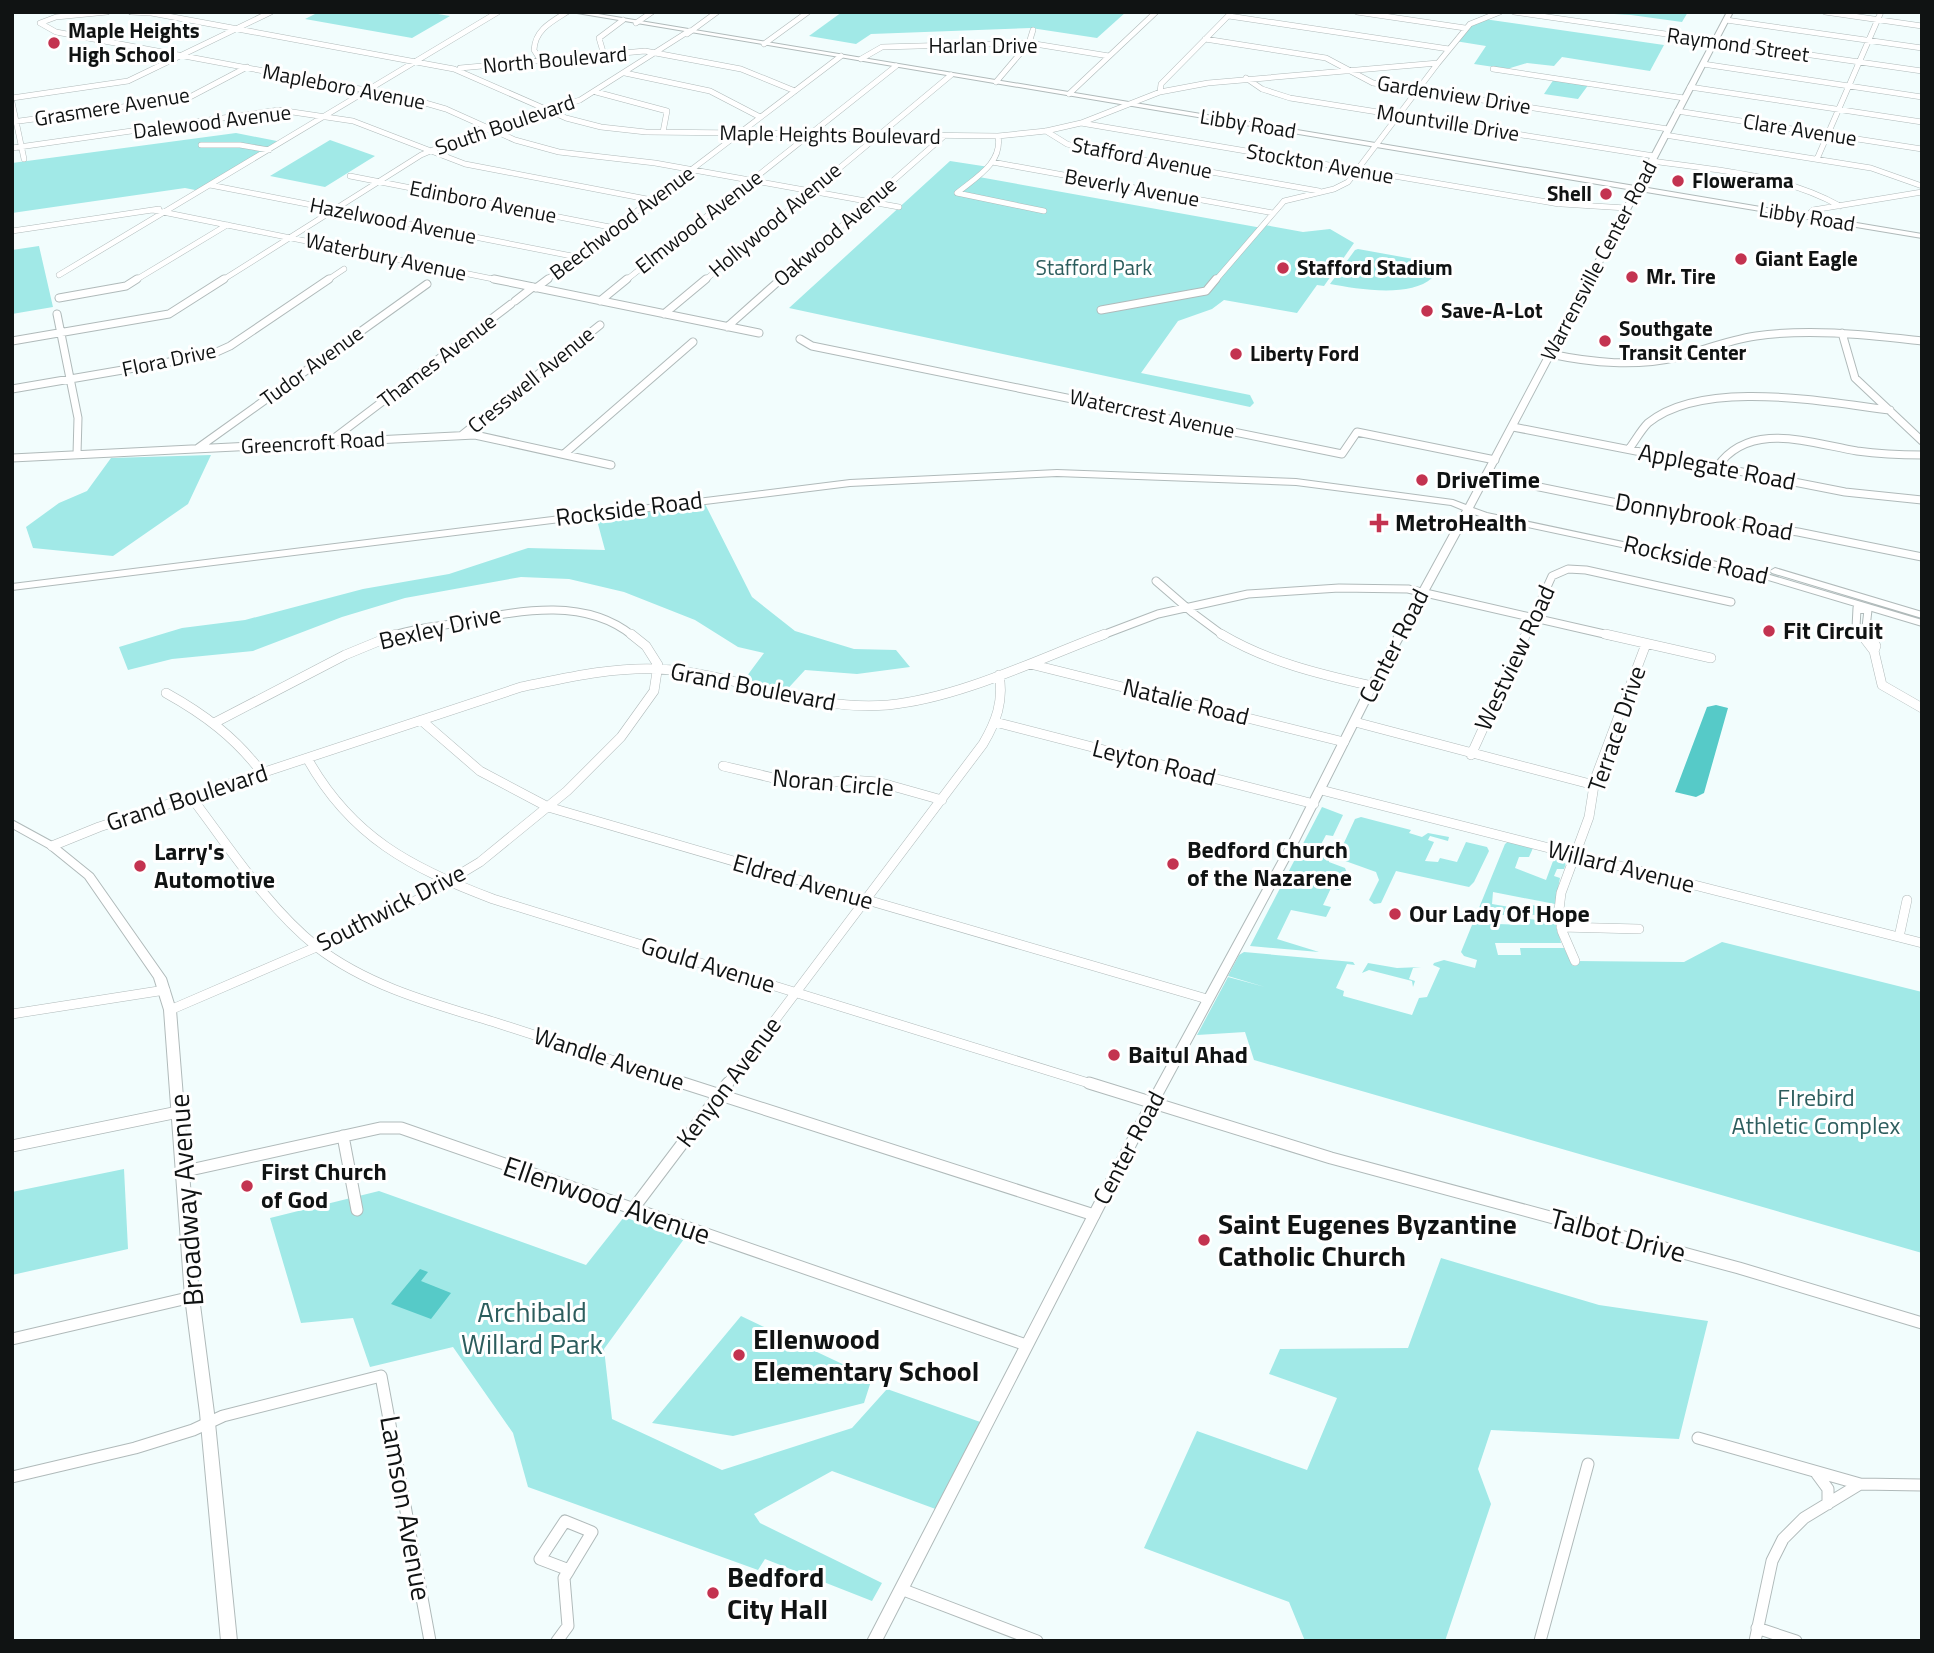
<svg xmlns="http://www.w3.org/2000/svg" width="1934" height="1653" font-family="'Titillium Web',sans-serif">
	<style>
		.green { fill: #a1e9e7 }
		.water { fill: #56cac8 }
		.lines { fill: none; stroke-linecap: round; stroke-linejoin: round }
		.minor-far3-casing { stroke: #b0baba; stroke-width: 6 }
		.minor-far2-casing { stroke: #b0baba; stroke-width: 9 }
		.minor-far1-casing { stroke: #b0baba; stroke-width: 10 }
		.minor-casing { stroke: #b0baba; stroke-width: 13 }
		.major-casing { stroke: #b0baba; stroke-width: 2 }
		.minor-far3 { stroke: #fff; stroke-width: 5 }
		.minor-far2 { stroke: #fff; stroke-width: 7 }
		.minor-far1 { stroke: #fff; stroke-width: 9 }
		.minor { stroke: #fff; stroke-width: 11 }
		.major { fill: #fff; fill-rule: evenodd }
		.poi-dot { fill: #c33350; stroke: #fff; stroke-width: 2.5 }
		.labels { text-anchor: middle; stroke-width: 6; stroke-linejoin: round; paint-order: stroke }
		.far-poi-label { font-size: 21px; font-weight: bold; fill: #101313; stroke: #fff; text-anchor: start }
		.far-street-label { font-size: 21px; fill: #101313; stroke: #fff }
		.far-park-label { font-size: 21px; fill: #2c5d5d; stroke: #fff }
		.street-label { font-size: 24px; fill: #101313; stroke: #fff }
		.poi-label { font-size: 24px; font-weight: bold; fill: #101313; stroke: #fff; text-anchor: start }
		.park-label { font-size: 24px; fill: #2c5d5d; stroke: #fff }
		.near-street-label { font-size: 28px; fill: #101313; stroke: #fff }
		.near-poi-label { font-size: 28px; font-weight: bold; fill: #101313; stroke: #fff; text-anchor: start }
		.near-park-label { font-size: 28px; fill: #2c5d5d; stroke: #fff }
	</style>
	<rect width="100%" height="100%" fill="#f2fdfd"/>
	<path class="green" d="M319 12H426L450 16 412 38 305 19Z
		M842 12H1126L1097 38 1031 28 871 34 856 44 809 36Z
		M1580 12H1688L1682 22 1631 15Z
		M1477 18 1664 45 1650 71 1562 57 1554 66 1527 63 1507 69 1474 64 1486 46 1455 41 1468 24Z
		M1554 79 1589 84 1578 99 1544 94Z
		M236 133 282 142 200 191 185 188 12 213V163Z
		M330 140 375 156 325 187 270 176Z
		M950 161 989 167 979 177 1262 228 1265 225 1303 232 1330 229 1354 243 1324 286 1317 285 1297 313 1224 300 1212 309 1178 321 1141 373 1250 395 1254 403 1250 407 789 308Z
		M39 246 53 307 12 314V250Z
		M1358 249 1441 264C1439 268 1436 275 1432 278 1410 298 1357 289 1330 284L1355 250Z
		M211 455 188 504 113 556 33 548 26 527 59 503 87 491 111 458Z
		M703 500 752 597 795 631 854 649 896 650 910 667 857 674 805 670 782 695 741 684 764 653 738 647 695 620 624 592 569 579 521 577 405 598 342 617 253 651 172 659 128 670 119 647 182 628 245 620 363 589 449 574 528 548 605 550 595 513Z
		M1322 807 1343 815 1333 836 1326 835 1318 850 1328 853 1329 862 1345 868 1347 873 1339 890 1331 888 1324 903 1323 905 1331 907 1326 917 1291 910 1277 939 1319 952 1250 946Z
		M1361 817 1411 830 1409 833 1422 837 1428 833 1449 837 1448 841 1430 836 1428 840 1434 842 1425 861 1438 862 1440 858 1457 862 1466 842 1487 847 1489 851 1474 882 1469 887 1396 871 1381 903 1374 904 1369 900 1379 880 1376 872 1337 858 1355 819Z
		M1509 841 1533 848 1529 857H1519L1515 868 1546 880 1556 853 1562 855 1567 860 1564 869H1557L1554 876 1560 878 1555 904 1493 892 1492 904 1528 910 1531 905 1555 908V917L1504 912V915H1499V918L1494 921 1497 924 1526 925 1529 919 1556 922 1561 943H1495L1498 955H1521L1520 948H1564L1573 966 1575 961 1684 962 1722 942 1922 992V1253L1254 1060 1245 1032 1197 1035 1228 977 1265 987 1228 976 1239 955 1244 952 1353 962 1355 965 1347 964 1336 988 1344 991 1343 996 1412 1015 1419 998 1427 997 1440 968 1433 965 1434 963 1444 960 1475 968 1477 960 1464 956 1461 952 1505 844Z
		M1368 963 1397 968 1421 967 1413 968 1409 979 1415 981 1413 987 1412 981 1369 970 1362 973Z
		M124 1169 128 1249 12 1275V1192Z
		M379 1191 586 1265 624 1217 684 1239 604 1349 612 1419 722 1470 852 1428 887 1389 986 1424 941 1511 832 1471 754 1514 760 1523 882 1583 872 1601 765 1559 758 1570 528 1487 513 1433 453 1347 370 1367 353 1318 301 1323 270 1218Z
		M1441 1258 1599 1305 1708 1321 1679 1439 1491 1430 1478 1469 1491 1504 1445 1641H1305L1289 1602 1144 1548 1197 1431 1307 1470 1337 1398 1269 1374 1280 1349 1408 1348Z
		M741 1316 872 1378 864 1403 733 1436 652 1423Z"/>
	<path class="water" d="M1716 705 1728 708 1704 793 1696 797 1675 792 1707 707Z
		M420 1269 428 1272 421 1281 451 1293 431 1319 391 1304Z"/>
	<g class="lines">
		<defs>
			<path id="minor-far3" d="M107 12 56 17 40 23 56 32 408 98 446 109 515 140 559 152 655 163 899 207
				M131 12 150 13
				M146 12 454 69 566 118 601 127 646 132 998 136 1046 131 1081 123 1160 92 1208 83 1438 63 1470 24 1500 12
				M1357 12 1465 28
				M1514 12 1922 71
				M1825 12 1922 26
				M1229 16 1449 49
				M1726 20 1922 48
				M636 23 652 12
				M687 34 717 12
				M1205 39 1326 58 1373 83 1668 129
				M764 44 808 12
				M604 55 599 38 623 20
				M861 59 882 47 1029 43 1109 56
				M541 61 534 50C535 30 551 22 567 12
				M1703 64 1922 97
				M460 68 645 51 741 69 795 91
				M1493 69 1684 98
				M625 73 710 91 760 117
				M1246 78 1262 89 1290 98 1654 156
				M996 82 1029 43 1033 30
				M1690 87 1922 122
				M596 92 667 111 663 132
				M1160 92 1161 84 1231 13
				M1069 94 1156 12
				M12 98 128 81 271 12
				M12 102 24 159
				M1677 111 1922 149
				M12 122 188 98 247 67
				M1081 123 1559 204
				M1046 131 1067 144 1086 150 1319 191
				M1665 135 1871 168 1922 186
				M998 136C1003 163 975 178 957 193L1044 211
				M201 145H240L269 150
				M12 148 279 110 353 121 465 164 652 200
				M1817 159 1881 12
				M1652 161C1716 170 1783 174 1840 206
				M992 162 1273 213
				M350 176 615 228
				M210 185 577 257
				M1562 204 1626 208
				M153 210 503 281
				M1806 217 1813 210 1922 192
				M12 231 159 209
				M59 275 498 12
				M134 281 227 225
				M221 281 421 155 466 136 580 100 689 31
				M326 281 344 269
				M545 281 841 56
				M625 281 896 66
				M704 281 951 75
				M779 281 944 136
				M1215 281 1284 201 1334 189 1348 182 1438 63"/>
			<path id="minor-far2" d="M494 279 759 333
				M536 288 548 279
				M59 298 126 286 137 279
				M515 301 533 287
				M600 301 627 279
				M1101 310 1206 291 1216 279
				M57 314 78 418 77 454
				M664 314 706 279
				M727 327 781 279
				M1842 333 1855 378 1922 441
				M800 339 812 346 1342 454 1357 432 1495 460
				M12 341 169 314 224 279
				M1550 354C1593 363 1635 367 1678 357 1704 350 1729 340 1756 336 1811 328 1867 335 1922 341
				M12 389 210 355 230 346 329 279
				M1513 427 1845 492 1922 500
				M462 435 600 325
				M329 442 511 304
				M198 448 427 284
				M1629 449C1635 441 1641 430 1648 423 1703 378 1824 402 1890 410
				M564 454 693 342
				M12 458 475 435 611 465
				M1717 467C1750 420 1809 443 1857 451 1879 454 1900 455 1922 455
				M1486 476 1666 513 1798 532 1922 557
				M1156 581 1193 613 1224 636
				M392 636C412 628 435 627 456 623 514 612 583 595 633 636
				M1100 636 1158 614 1248 594 1339 588 1408 589 1613 636
				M1525 636 1552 576 1568 569 1586 570 1731 602
				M1862 636 1856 628 1857 608 1868 610 1866 627 1871 636"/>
			<path id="minor-far1" d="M1221 634C1268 662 1319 674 1372 686
				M1605 634 1711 658
				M1861 634 1874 651
				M1870 634 1876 646 1874 651
				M1874 651 1882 685 1922 708
				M1030 664 1344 742
				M166 693C204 714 236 738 262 773
				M421 720 480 771 548 807 1207 999
				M216 722 345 655 396 634
				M995 722 1314 804
				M1355 722 1594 785
				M1471 755 1526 634
				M307 758C351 837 411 868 493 899L1095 1085
				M723 766 803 785 851 780 878 782 942 800
				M1321 790 1922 943
				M191 797C230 848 266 906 317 947 369 987 435 1004 497 1023 561 1044 625 1064 689 1085
				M52 846 99 827 521 687C566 678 611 667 658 669 736 673 808 712 888 705 960 698 1038 659 1105 634
				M1561 927 1639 929
				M1899 937 1907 900
				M1575 961 1562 931 1559 910 1561 893 1589 817 1595 779 1646 644
				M170 1010 356 930 417 900 480 862 567 791 621 737 654 691 658 665 646 646 631 634
				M12 1014 165 990
				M726 1085 983 744C996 722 1004 701 999 675"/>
			<path id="minor" d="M683 1083 1094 1215
				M1089 1083 1331 1158 1739 1268 1922 1323
				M343 1136 357 1210
				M12 1146 178 1112
				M181 1172 380 1128H401L1026 1345
				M633 1209 728 1083
				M12 1339 192 1297
				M1698 1438 1860 1484
				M1817 1474 1828 1489V1504
				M12 1477 135 1448 193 1430 223 1416 381 1376 430 1641
				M565 1521 592 1532 569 1570 540 1559Z
				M901 1589 1037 1641
				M1757 1628 1796 1641
				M557 1641 568 1626 564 1578 569 1570
				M1540 1641 1588 1464
				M1755 1641 1772 1561 1783 1539 1804 1518 1860 1484 1922 1485"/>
			<path id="major" d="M571 12H586L1635 186 1727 12H1733L1642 187 1922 234V238L1640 191 1473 508 1487 513 1750 569 1922 620V626L1748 574 1485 518 1471 513 1377 686 1298 843 1147 1124 882 1641H867L1135 1124 1288 843 1367 686 1463 510 1451 505 1296 485 1057 476 850 486 12 590V584L850 480 1057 470 1296 479 1453 500 1466 505 1633 190Z
				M1775 568 1922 612V618L1772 573 1770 571Z
				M12 820 56 844 93 874 166 978 176 1010 199 1297 214 1413 237 1641H221L200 1413 185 1297 164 1010 154 978 85 878 48 848 12 828Z"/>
		</defs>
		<use href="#minor-far3" class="minor-far3-casing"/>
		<use href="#minor-far2" class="minor-far2-casing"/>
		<use href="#minor-far1" class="minor-far1-casing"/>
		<use href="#minor" class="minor-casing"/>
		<use href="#major" class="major-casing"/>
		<use href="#minor-far3" class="minor-far3"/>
		<use href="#minor-far2" class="minor-far2"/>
		<use href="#minor-far1" class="minor-far1"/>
		<use href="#minor" class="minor"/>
		<use href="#major" class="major"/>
	</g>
	<g class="poi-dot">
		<circle cx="54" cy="43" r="7"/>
		<circle cx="1678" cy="181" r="7"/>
		<circle cx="1606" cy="194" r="7"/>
		<circle cx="1741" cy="259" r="7"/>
		<circle cx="1283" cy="268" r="7"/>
		<circle cx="1632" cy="277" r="7"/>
		<circle cx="1427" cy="311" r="7"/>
		<circle cx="1605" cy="341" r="7"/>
		<circle cx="1236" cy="354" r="7"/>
		<circle cx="1422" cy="480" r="7"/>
		<path d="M1375.5 512.5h7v7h7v7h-7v7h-7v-7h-7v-7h7z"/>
		<circle cx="1769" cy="631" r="7"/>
		<circle cx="1173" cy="864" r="7"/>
		<circle cx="140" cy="866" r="7"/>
		<circle cx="1395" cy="914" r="7"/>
		<circle cx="1114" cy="1055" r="7"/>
		<circle cx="247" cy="1186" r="7"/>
		<circle cx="1204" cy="1240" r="7"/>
		<circle cx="739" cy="1355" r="7"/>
		<circle cx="713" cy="1593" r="7"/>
	</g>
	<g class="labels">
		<g class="far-poi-label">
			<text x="68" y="38">Maple Heights<tspan x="68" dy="24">High School</tspan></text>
			<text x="1692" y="188">Flowerama</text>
			<text x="1592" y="201" text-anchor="end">Shell</text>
			<text x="1755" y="266">Giant Eagle</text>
			<text x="1297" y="275">Stafford Stadium</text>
			<text x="1646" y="284">Mr. Tire</text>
			<text x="1441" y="318">Save-A-Lot</text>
			<text x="1619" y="336">Southgate<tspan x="1619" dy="24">Transit Center</tspan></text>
			<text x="1250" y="361">Liberty Ford</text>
		</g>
		<g class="far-street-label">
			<text transform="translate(1738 45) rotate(8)" y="7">Raymond Street</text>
			<text x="983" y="53">Harlan Drive</text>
			<text transform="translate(555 60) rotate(-5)" y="7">North Boulevard</text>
			<text transform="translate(344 87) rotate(11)" y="7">Mapleboro Avenue</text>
			<text transform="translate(1454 95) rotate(9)" y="7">Gardenview Drive</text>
			<text transform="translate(112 107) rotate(-9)" y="7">Grasmere Avenue</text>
			<text transform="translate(212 122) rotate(-7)" y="7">Dalewood Avenue</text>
			<text transform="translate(1448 123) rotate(9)" y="7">Mountville Drive</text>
			<text transform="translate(1248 124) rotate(9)" y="7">Libby Road</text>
			<text transform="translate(505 125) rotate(-19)" y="7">South Boulevard</text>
			<text transform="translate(1800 130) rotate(9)" y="7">Clare Avenue</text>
			<text transform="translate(830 135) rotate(1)" y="7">Maple Heights Boulevard</text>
			<text transform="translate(1142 158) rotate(11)" y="7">Stafford Avenue</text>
			<text transform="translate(1320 164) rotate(10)" y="7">Stockton Avenue</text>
			<text transform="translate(1132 188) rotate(10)" y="7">Beverly Avenue</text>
			<text transform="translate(483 202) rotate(11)" y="7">Edinboro Avenue</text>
			<text transform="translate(1807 217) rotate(9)" y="7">Libby Road</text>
			<text transform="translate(775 220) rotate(-40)" y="7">Hollywood Avenue</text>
			<text transform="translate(393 221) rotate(11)" y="7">Hazelwood Avenue</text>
			<text transform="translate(699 222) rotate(-38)" y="7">Elmwood Avenue</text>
			<text transform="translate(622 223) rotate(-37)" y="7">Beechwood Avenue</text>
			<text transform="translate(835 232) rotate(-41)" y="7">Oakwood Avenue</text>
			<text transform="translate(386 257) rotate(12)" y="7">Waterbury Avenue</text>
			<text transform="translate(1599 261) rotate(-62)" y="7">Warrensville Center Road</text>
			<text transform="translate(169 360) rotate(-12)" y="7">Flora Drive</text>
			<text transform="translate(437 361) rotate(-37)" y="7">Thames Avenue</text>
			<text transform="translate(312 366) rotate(-36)" y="7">Tudor Avenue</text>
			<text transform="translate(531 380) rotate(-39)" y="7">Cresswell Avenue</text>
			<text transform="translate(1152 414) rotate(12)" y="7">Watercrest Avenue</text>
			<text transform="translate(313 443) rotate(-3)" y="7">Greencroft Road</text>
		</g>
		<g class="far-park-label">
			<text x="1094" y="275">Stafford Park</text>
		</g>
		<g class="street-label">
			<text transform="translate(1717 467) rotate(11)" y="8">Applegate Road</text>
			<text transform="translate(629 509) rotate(-7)" y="8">Rockside Road</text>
			<text transform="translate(1704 517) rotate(10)" y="8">Donnybrook Road</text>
			<text transform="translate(1696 560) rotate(13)" y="8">Rockside Road</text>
			<text transform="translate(440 628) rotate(-13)" y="8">Bexley Drive</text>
			<text transform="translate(1394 646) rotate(-63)" y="8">Center Road</text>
			<text transform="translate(1515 658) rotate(-65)" y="8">Westview Road</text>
			<text transform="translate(753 687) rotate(11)" y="8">Grand Boulevard</text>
			<text transform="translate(1186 702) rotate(14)" y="8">Natalie Road</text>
			<text transform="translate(1617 729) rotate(-71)" y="8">Terrace Drive</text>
			<text transform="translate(1154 763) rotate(14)" y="8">Leyton Road</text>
			<text transform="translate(833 783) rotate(5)" y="8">Noran Circle</text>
			<text transform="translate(187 798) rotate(-18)" y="8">Grand Boulevard</text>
			<text transform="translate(1621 867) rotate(14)" y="8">Willard Avenue</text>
			<text transform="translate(803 882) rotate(16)" y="8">Eldred Avenue</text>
			<text transform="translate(391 908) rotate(-27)" y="8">Southwick Drive</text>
			<text transform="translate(708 965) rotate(17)" y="8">Gould Avenue</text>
			<text transform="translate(609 1059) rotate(18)" y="8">Wandle Avenue</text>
			<text transform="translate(729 1082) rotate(-53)" y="8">Kenyon Avenue</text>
			<text transform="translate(1129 1148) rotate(-62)" y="8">Center Road</text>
		</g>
		<g class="poi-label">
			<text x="1436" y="488">DriveTime</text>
			<text x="1395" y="531">MetroHealth</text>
			<text x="1783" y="639">Fit Circuit</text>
			<text x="1187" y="858">Bedford Church<tspan x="1187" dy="28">of the Nazarene</tspan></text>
			<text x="154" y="860">Larry's<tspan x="154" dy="28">Automotive</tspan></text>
			<text x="1409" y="922">Our Lady Of Hope</text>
			<text x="1128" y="1063">Baitul Ahad</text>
			<text x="261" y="1180">First Church<tspan x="261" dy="28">of God</tspan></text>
		</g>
		<g class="park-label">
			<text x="1816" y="1106">FIrebird<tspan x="1816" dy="28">Athletic Complex</tspan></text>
		</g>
		<g class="near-street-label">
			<text transform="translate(186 1200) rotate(-94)" y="10">Broadway Avenue</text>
			<text transform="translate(607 1200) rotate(19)" y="10">Ellenwood Avenue</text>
			<text transform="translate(1618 1235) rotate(15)" y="10">Talbot Drive</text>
			<text transform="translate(406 1508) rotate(80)" y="10">Lamson Avenue</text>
		</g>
		<g class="near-poi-label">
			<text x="1218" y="1234">Saint Eugenes Byzantine<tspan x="1218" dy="32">Catholic Church</tspan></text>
			<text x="753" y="1349">Ellenwood<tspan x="753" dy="32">Elementary School</tspan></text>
			<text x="727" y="1587">Bedford<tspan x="727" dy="32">City Hall</tspan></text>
		</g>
		<g class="near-park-label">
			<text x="532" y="1322">Archibald<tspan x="532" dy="32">Willard Park</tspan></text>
		</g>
	</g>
	<rect width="1934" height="1653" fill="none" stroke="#101313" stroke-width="28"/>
</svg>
